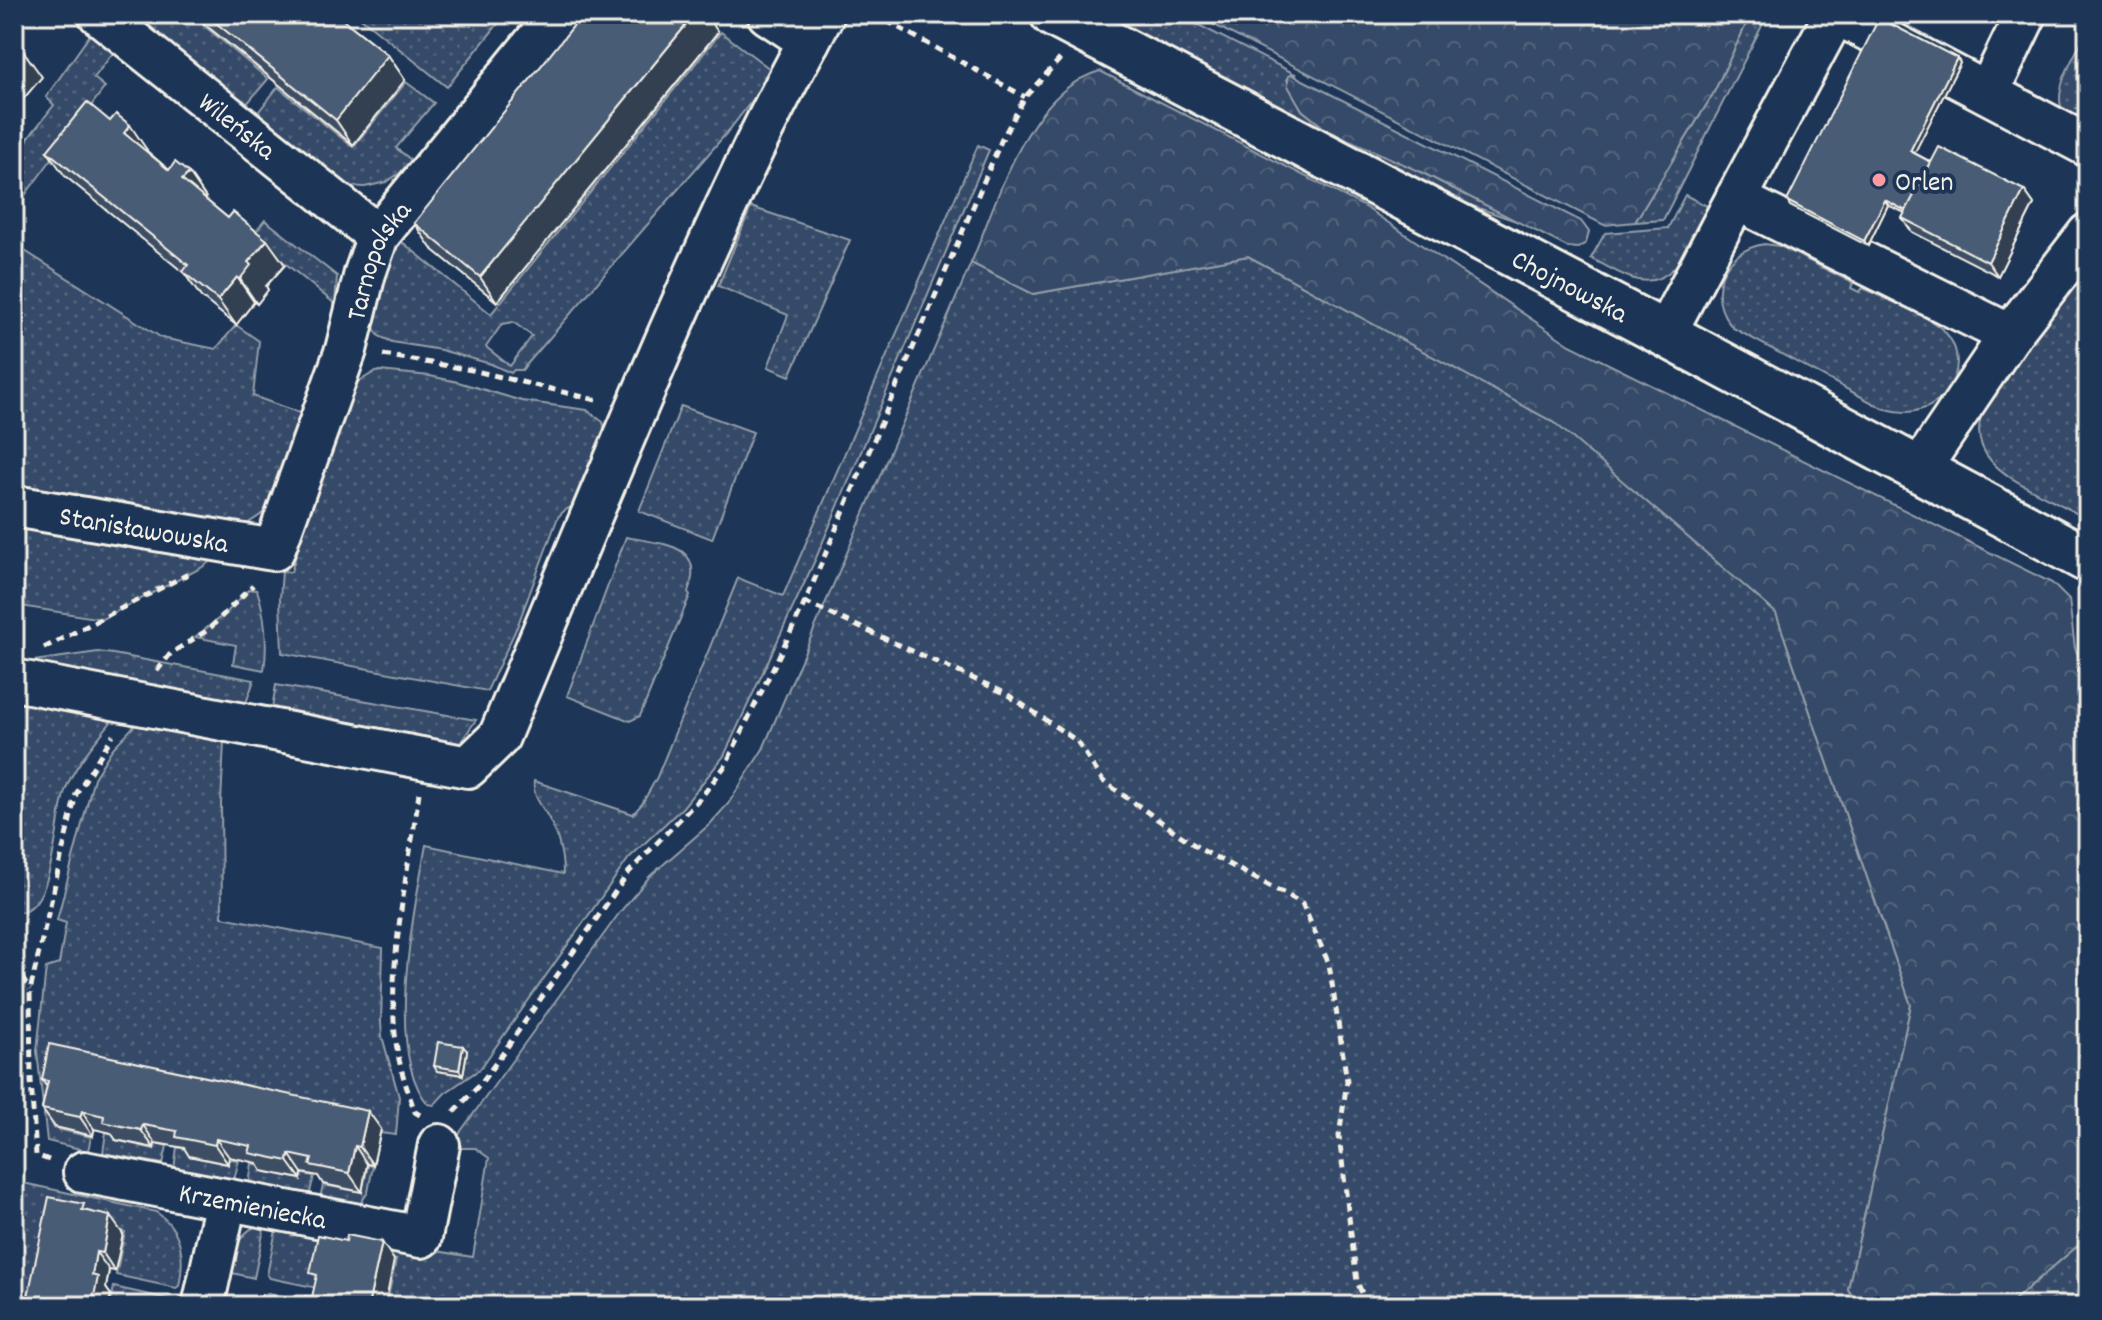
<svg xmlns="http://www.w3.org/2000/svg" width="2102" height="1320" font-family="Dekko,sans-serif">
	<style>
		.green { fill: url(#green-dots); stroke: #949ea8; stroke-width: 2; fill-rule: evenodd }
		.forest { fill: url(#forest-crowns); stroke: #949ea8; stroke-width: 2 }
		.lines { fill: none; stroke-linecap: round; stroke-linejoin: round }
		.minor-casing { stroke: #f4f1e8; stroke-width: 46 }
		.major-casing { stroke: #f4f1e8; stroke-width: 50 }
		.path { stroke: #f4f1e8; stroke-width: 5; stroke-dasharray: 8 6; stroke-linecap: butt }
		.minor { stroke: #1d3557; stroke-width: 40 }
		.major { stroke: #1d3557; stroke-width: 44 }
		.wall { fill: #3e4e64; stroke: #f4f1e8; stroke-width: 2 }
		.shaded-wall { fill: #324051; stroke: #f4f1e8; stroke-width: 2 }
		.building { fill: #485b74; stroke: #f4f1e8; stroke-width: 2 }
		.poi-dot { fill: #ff9aa2; stroke: #1d3557; stroke-width: 3 }
		.labels { text-anchor: middle; stroke-width: 8; stroke-linejoin: round; paint-order: stroke }
		.street-label { font-size: 28px; fill: #f4f1e8; stroke: #1d3557 }
		.poi-label { font-size: 28px; fill: #f4f1e8; stroke: #1d3557; text-anchor: start }
	</style>
	<defs>
		<pattern id="green-dots" width="8" height="8" patternUnits="userSpaceOnUse" patternTransform="scale(2)"><rect width="8" height="8" fill="#354a67"/><path d="M2 2h.1M6 6h.1" fill="none" stroke="#53657d" stroke-width="1.8" stroke-linecap="round"/></pattern>
		<pattern id="forest-crowns" width="20" height="18" patternUnits="userSpaceOnUse" patternTransform="scale(2)"><rect width="20" height="18" fill="#354a67"/><path d="M2 6a3 3 0 1 1 6 0M12 15a3 3 0 1 1 6 0" fill="none" stroke="#53657d"/></pattern>
	</defs>
	<rect width="100%" height="100%" fill="#1d3557"/>
	<filter id="ink" filterUnits="userSpaceOnUse"><feTurbulence type="fractalNoise" baseFrequency=".0125" numOctaves="2"/><feDisplacementMap in="SourceGraphic" scale="16" xChannelSelector="R" yChannelSelector="G"/><feConvolveMatrix kernelMatrix="1 2 1 2 8 2 1 2 1" color-interpolation-filters="sRGB"/></filter>
	<g filter="url(#ink)">
		<path class="green" d="M130 14H190L268 79 240 112Z
			M356 14H506L447 87Z
			M1097 14H1177L1297 75 1291 74 1287 80 1302 110 1327 130 1421 172 1522 223 1423 189Z
			M1751 14H1768L1663 220 1635 222 1713 94Z
			M2088 29V118L2080 131C2074 125 2066 119 2063 112 2051 88 2078 51 2088 29Z
			M92 32 115 50 94 78 105 87 14 210V156L54 105 46 97Z
			M721 32 774 72 730 129 522 370H514L511 373 491 364 441 350 392 342 379 336 370 322 396 237 491 314ZM513 322 532 336 510 366 486 347 502 324Z
			M406 82 434 103 396 148 411 160 400 173 386 182 365 187 345 186 252 120 278 87 353 147Z
			M978 145 989 150 816 558 724 756 683 807 629 858 480 1069 445 1093 434 1105 428 1104C384 1053 414 909 426 845L563 874C563 854 558 835 548 817 541 804 532 796 534 781L633 814 642 804 657 777 738 578 783 596Z
			M1685 195 1707 206 1708 209C1692 239 1675 294 1631 278 1617 273 1604 265 1591 258L1605 233 1668 228Z
			M751 207 850 240 790 376 768 367 788 315 718 286Z
			M265 220 337 276 335 304 252 236Z
			M14 244 162 338 216 349 236 325 259 341 253 396 311 417 271 508 247 524 235 529 14 495Z
			M1764 244 1780 246 1853 283 1851 288 1859 292 1863 288C1884 298 1930 316 1945 332 1970 359 1953 402 1919 410 1906 414 1894 411 1882 408L1733 328C1704 295 1722 251 1764 244Z
			M1248 256 1556 423 1776 613 1911 1005 1848 1289 1859 1306H386L396 1260 360 1252 322 1289 270 1278 267 1275 277 1225 473 1257 489 1158 475 1148H461L455 1142 461 1131 620 912 650 876 710 824 728 804 763 749 971 263 1033 294Z
			M2088 262V521C2044 488 1951 472 1987 401Z
			M380 371 430 376 458 382 522 401 587 410 603 422 607 436 591 497 565 510 558 517 517 627 487 691 282 653 280 599 282 571 291 572 338 419 353 385 373 373Z
			M681 406 753 432 712 539 639 511Z
			M14 518 215 558 201 568 102 619 14 605Z
			M626 537C661 544 707 543 688 592L690 595 640 716 630 721 567 696Z
			M249 589 257 590C265 613 268 645 264 670L233 664 236 645 195 637 227 612Z
			M98 652 113 654 254 680 246 703 32 665 34 661Z
			M276 685 476 720 460 743 272 708Z
			M14 687 121 709C102 735 76 761 65 791 55 818 55 918 14 912Z
			M135 725 224 742 221 803 222 917 383 948 381 1022 382 1036 399 1097 396 1135 381 1133V1129L61 1061 53 1128 91 1137 88 1151 47 1141 37 1051 46 968 59 964 66 923 57 920 94 778 112 749Z
			M106 1132 116 1134 115 1140 154 1149 156 1143 167 1146 163 1164 103 1153Z
			M177 1147 189 1150V1156L227 1164 229 1159 239 1160 234 1180 174 1169Z
			M252 1163 262 1166 261 1171 301 1179 303 1174 314 1176 309 1196 249 1185Z
			M368 1165 373 1166 368 1192 358 1207 320 1198 323 1185 362 1192Z
			M14 1181 156 1212C183 1230 185 1257 179 1286L176 1288 116 1275 125 1232 98 1226 40 1306H14Z
			M265 1224 254 1278 228 1272C234 1251 240 1227 265 1224Z
			M2088 1237V1306H2007Z
			M114 1287 173 1300 175 1306H110Z
			M268 1293 326 1305 260 1306 262 1295Z"/>
		<path class="forest" d="M1193 14H1751L1713 94 1635 222 1604 225Z
			M1100 71 1365 207 1570 345 2052 583 2069 600 2075 648 2088 677V1237L2007 1306H1859L1848 1289 1911 1005 1776 613 1555 423 1248 256 1033 294 971 263C998 200 1027 91 1100 71Z
			M1291 74 1581 221 1589 232 1586 243 1578 248 1567 247 1421 172 1327 130 1302 110 1288 86V77Z"/>
		<g class="lines">
			<defs>
				<g id="minor">
					<path id="s1" d="M99 14 378 236"/>
					<path d="M768 14 809 41"/>
					<path d="M1835 14 1736 199 2010 335 2088 234"/>
					<path d="M1837 14 2088 146"/>
					<path d="M1988 93 2026 14"/>
					<path d="M1665 334 1736 199"/>
					<path d="M1919 470 2010 335"/>
					<path id="s2" d="M14 506 274 550 346 350 365 273 378 236 558 14"/>
					<path d="M14 680 468 767 499 737C555 603 610 469 668 335 716 226 765 118 824 14"/>
					<path id="s3" d="M84 1172 421 1237 439 1145"/>
					<path d="M203 1306 226 1201"/>
				</g>
				<g id="major">
					<path id="s4" d="M1053 14 1665 334 2088 560"/>
				</g>
			</defs>
			<use href="#minor" class="minor-casing"/>
			<use href="#major" class="major-casing"/>
			<path class="path" d="M874 14 1025 97
				M383 355 472 370 600 401
				M804 602 1005 693 1077 741 1103 781 1200 849 1302 903 1329 964 1347 1081 1339 1136 1357 1282 1368 1306
				M44 648 188 574
				M157 671 171 653 208 630 253 585
				M419 793C409 867 386 969 396 1042 399 1066 407 1089 415 1112L420 1115
				M14 966 30 990
				M454 1112 481 1083 503 1053 629 872 702 796 725 766 802 609 1001 141 1025 97 1060 59
				M49 1160 36 1155 31 1081 30 991 76 794 113 735"/>
			<use href="#minor" class="minor"/>
			<use href="#major" class="major"/>
		</g>
		<path class="wall" d="M192 14H336L388 55 405 80 353 145Z
			M718 32 497 302 431 248 414 223Z
			M1957 58 1960 63 1914 153 1931 162 2024 190 2034 204 1998 276 1912 232 1902 218 1905 213 1888 205 1868 246 1790 206 1787 201Z
			M147 150V151L169 170 189 173 206 198 205 199 285 265 266 286 268 290 257 304 254 302 236 325 201 297 184 273 65 176 47 151Z
			M467 1051 463 1075 437 1071 434 1066Z
			M42 1080 381 1129 373 1165 367 1164 362 1192 323 1184 318 1176 302 1173 301 1179 262 1171 257 1163 229 1157 228 1164 189 1156 184 1148 155 1143 154 1148 116 1140 111 1133 94 1129 93 1136 55 1127 42 1109 47 1087Z
			M88 1211 123 1234 115 1271 109 1270 106 1288 111 1295 26 1306Z"/>
		<path class="shaded-wall" d="M695 14H706L718 32 497 302 480 277Z
			M14 35 24 50 17 58 14 54Z
			M24 52 42 77 14 110V64Z
			M388 55 405 80 353 145 336 120Z
			M1957 58 1960 63 1913 156 1910 151Z
			M130 125 147 150 141 158 124 133Z
			M189 173 206 198 200 205 182 180Z
			M2024 190 2034 204 1998 276 1988 262Z
			M1885 200 1888 205 1868 246 1864 241Z
			M267 240 285 265 266 286 268 290 257 304 240 279 248 262Z
			M237 277 254 302 236 325 218 300Z
			M463 1046 467 1051 463 1075 459 1070Z
			M82 1111 94 1129 93 1136 80 1117Z
			M368 1111 381 1129 373 1165 360 1147Z
			M143 1125 155 1143 154 1148 141 1130Z
			M216 1139 229 1157 228 1164 215 1145Z
			M355 1146 367 1164 362 1192 349 1173Z
			M289 1154 302 1173 301 1179 288 1161Z
			M110 1216 123 1234 115 1271 103 1253Z
			M382 1242 394 1260 385 1306H368Z
			M96 1252 109 1270 106 1288 111 1295 108 1306H92V1275Z"/>
		<path class="building" d="M205 14H336L388 55 336 120Z
			M583 14H695L480 277 414 223Z
			M1879 18 1957 58 1910 151 1931 162 1906 211 1885 200 1864 241 1787 201Z
			M14 44 24 52 14 64Z
			M87 102 110 121 116 114 130 125 124 133 169 170 175 162 189 173 182 180 228 218 233 212 267 240 248 262 251 265 240 279 237 277 218 300 183 272 188 265 47 151Z
			M1939 147 2024 190 1988 262 1902 218Z
			M438 1042 463 1046 459 1070 434 1066Z
			M49 1044 368 1111 360 1147 355 1146 349 1173 310 1165 312 1159 289 1154 288 1161 249 1153 251 1146 216 1139 215 1145 176 1137 177 1131 143 1125 141 1130 103 1122 104 1116 82 1111 80 1117 42 1109 48 1081 42 1080Z
			M49 1197 84 1204 82 1210 110 1216 103 1253 96 1252 92 1275 98 1277 92 1306H26Z
			M318 1235 346 1241 347 1235 382 1242 368 1306H303L305 1296 312 1297 317 1275 310 1273Z"/>
	</g>
	<circle class="poi-dot" cx="1879" cy="180" r="8"/>
	<g class="labels">
		<g class="street-label">
			<text dy="10" stroke="none"><textPath href="#s1" startOffset="178">Wileńska</textPath></text>
			<text dy="10" stroke="none"><textPath href="#s2" startOffset="572">Tarnopolska</textPath></text>
			<text dy="10" stroke="none"><textPath href="#s4" startOffset="584">Chojnowska</textPath></text>
			<text dy="10" stroke="none"><textPath href="#s2" startOffset="132">Stanisławowska</textPath></text>
			<text dy="10" stroke="none"><textPath href="#s3" startOffset="172">Krzemieniecka</textPath></text>
		</g>
		<g class="poi-label">
			<text x="1895" y="190">Orlen</text>
		</g>
	</g>
	<rect width="2102" height="1320" fill="none" stroke="#1d3557" stroke-width="48"/>
	<rect x="24" y="24" width="2054" height="1272" fill="none" stroke="#f4f1e8" stroke-width="3" filter="url(#ink)"/>
</svg>
